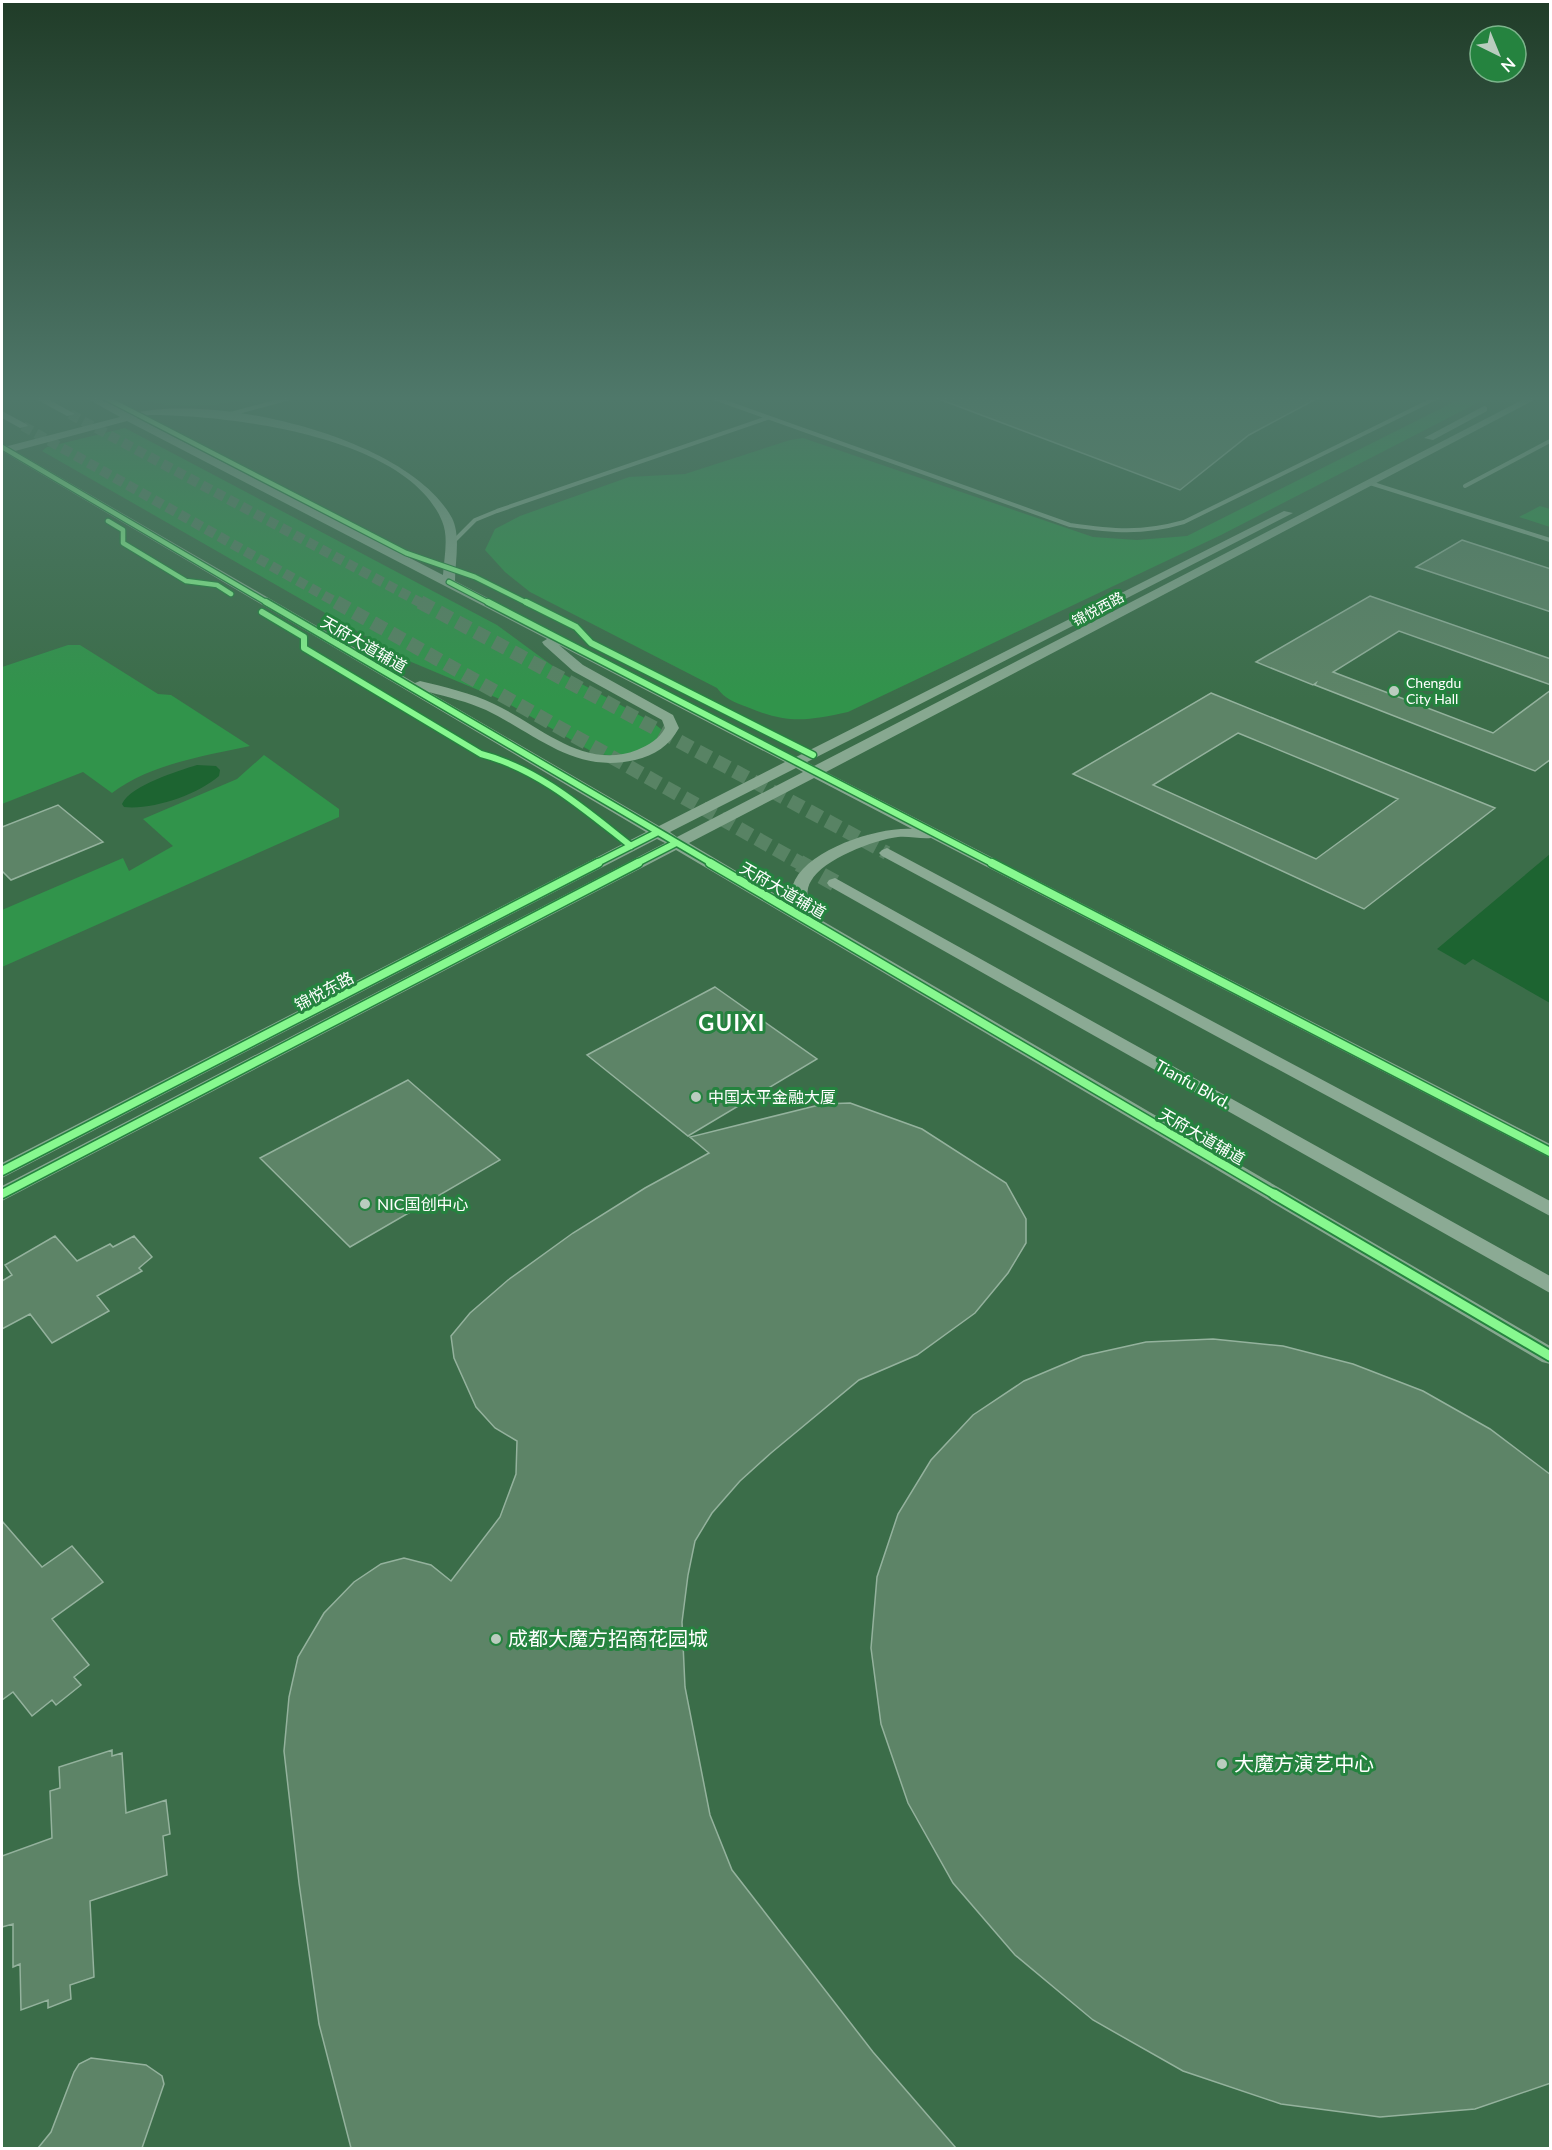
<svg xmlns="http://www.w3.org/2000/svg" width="1552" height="2150" font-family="Lato,'Noto Sans SC',sans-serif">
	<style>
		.green { fill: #31944b }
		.water { fill: #1d6431 }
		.building { fill: #5d8467; stroke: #94b29d; stroke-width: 1.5; fill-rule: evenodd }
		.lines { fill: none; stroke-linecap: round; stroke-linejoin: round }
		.primary-tunnel-far2 { stroke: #588364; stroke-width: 10; stroke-dasharray: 10 5; stroke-linecap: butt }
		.primary-tunnel-far1 { stroke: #588364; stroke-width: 14; stroke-dasharray: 14 7; stroke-linecap: butt }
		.primary-tunnel { stroke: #588364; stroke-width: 17; stroke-dasharray: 17 9; stroke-linecap: butt }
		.street { stroke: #8dad95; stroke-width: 4 }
		.secondary { fill: #87a890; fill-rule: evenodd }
		.primary { fill: #8baa94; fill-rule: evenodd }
		.cycleway-far3-casing { stroke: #25833f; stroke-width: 7 }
		.cycleway-far2-casing { stroke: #25833f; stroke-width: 9 }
		.cycleway-far1-casing { stroke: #25833f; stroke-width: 11 }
		.cycleway-casing { stroke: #25833f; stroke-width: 13 }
		.cycleway-far3 { stroke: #87f88f; stroke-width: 4.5 }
		.cycleway-far2 { stroke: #87f88f; stroke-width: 6 }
		.cycleway-far1 { stroke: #87f88f; stroke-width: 8 }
		.cycleway { stroke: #87f88f; stroke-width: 9 }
		.poi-dot { fill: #baccbf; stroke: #25833f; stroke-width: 2 }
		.labels { text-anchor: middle; stroke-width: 6; stroke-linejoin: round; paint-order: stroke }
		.far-street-label { font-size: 14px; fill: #fff; stroke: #25833f }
		.far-poi-label { font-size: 14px; fill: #fff; stroke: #25833f; text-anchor: start }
		.street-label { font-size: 16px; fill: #fff; stroke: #25833f }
		.poi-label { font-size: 16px; fill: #fff; stroke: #25833f; text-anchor: start }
		.near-poi-label { font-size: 20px; fill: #fff; stroke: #25833f; text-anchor: start }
		.district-label { font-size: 22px; font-weight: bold; letter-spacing: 1.5px; fill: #fff; stroke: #25833f }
	</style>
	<rect width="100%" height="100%" fill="#3b6d49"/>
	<path class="green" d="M139 398H253C218 406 174 411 139 398Z
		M1462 398H1487L1221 535 848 712C807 721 787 724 747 707 734 702 725 699 717 688L530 592 505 572 485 550 495 529 520 516 629 477 685 474 790 440 803 438 1093 537 1137 540 1187 536Z
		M125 428 497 625 565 675 652 722 661 729 660 739 649 749 620 756 596 754 502 700 409 661 42 451 47 447Z
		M1540 506 1550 509V527L1519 517Z
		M68 645H80L158 694 171 695 250 746C204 756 150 764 112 793L83 772 2 804V667Z
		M264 755 339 809V817L2 967V910L123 858 129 871 173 846 143 819 237 779Z"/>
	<path class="water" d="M197 765 216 766 220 770 219 776C197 795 153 810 124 807L122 804C131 785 178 771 197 765Z
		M1550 854V1003L1473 959 1465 965 1437 949Z"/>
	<path class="building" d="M936 398H1318L1249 435 1180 490Z
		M1462 540 1551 569V612L1416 567Z
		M1370 596 1551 659V685L1399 631 1333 672 1493 733 1551 690V759L1535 771 1315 685 1316 683 1313 685 1256 662Z
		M1211 693 1495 808 1364 909 1073 774ZM1238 733 1398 799 1316 859 1153 785Z
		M58 805 103 842 11 880 2 871V827Z
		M715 987 817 1059 688 1136 587 1055Z
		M408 1080 500 1160 350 1247 260 1158Z
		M850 1103 922 1129 1006 1183 1026 1219V1243L1008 1273 975 1313 917 1355 859 1380 771 1453 740 1481 712 1513 695 1541 688 1575 682 1622 685 1687 710 1815 732 1870 873 2052 956 2148H351L319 2024 299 1883 284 1751 289 1697 298 1657 324 1613 354 1582 381 1564 404 1558 431 1565 451 1581 500 1517 516 1474 517 1441 495 1428 476 1407 454 1358 451 1336 470 1313 508 1280 573 1233 645 1188 709 1153 690 1137 823 1104Z
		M55 1236 77 1261 110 1244 113 1247 134 1236 152 1257 139 1268 142 1271 97 1296 109 1311 52 1343 30 1314 2 1329V1281L12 1275 5 1265Z
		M1213 1339 1283 1346 1353 1364 1423 1391 1490 1429 1551 1475V2083L1475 2109 1380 2117 1281 2104 1183 2071 1093 2020 1015 1955 953 1883 908 1803 881 1724 871 1648 877 1577 898 1514 931 1460 973 1415 1024 1381 1083 1356 1146 1342Z
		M2 1521 42 1567 72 1546 103 1582 52 1619 89 1665 74 1677 81 1685 56 1705 52 1700 32 1716 13 1692 2 1700Z
		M112 1750V1756L122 1753 126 1813 166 1800 170 1834 163 1836 167 1875 90 1901 94 1977 70 1985 71 1999 48 2008V2000L21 2010 20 1964 13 1967V1924L2 1927V1856L52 1838 50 1791 60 1788 59 1767Z
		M91 2058 146 2065 162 2076 164 2084 142 2148H38L51 2132 74 2072 79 2064Z"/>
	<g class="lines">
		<path class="primary-tunnel-far2" d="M70 414 423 604
			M23 426 339 604"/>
		<path class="primary-tunnel-far1" d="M336 602 802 864
			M420 602 887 853"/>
		<path class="primary-tunnel" d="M799 863 835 883"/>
		<path class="street" d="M714 398 1070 525C1112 531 1142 534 1184 522L1436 398
			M227 415 290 398
			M1370 483 1550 540
			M1465 486 1550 441
			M453 542 475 520 497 511 767 418"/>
		<path class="secondary" d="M86 398H98L130 414C214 392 408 437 452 518 461 536 455 562 455 581L796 757 1284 511 1293 513 807 762 814 766 1526 398H1538L826 772 1550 1144V1158L931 838C920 839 909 836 898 837 874 840 823 859 811 881 805 890 808 903 809 913L1550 1346V1364L1542 1362 676 850 2 1201V1186L665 843 657 839 2 1178V1163L646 832 2 451V444L8 446 120 417ZM149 415C229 415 407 436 442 521 449 537 444 558 443 575L137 418ZM127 421 547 639 542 642 544 645 573 671 662 720 665 728C659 739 649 745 637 750 584 771 539 725 494 704 471 693 445 687 420 681L415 683 15 451ZM559 645 785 762 659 826 429 692C448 697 468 702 486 710 537 735 575 774 635 760 655 755 669 746 679 728L673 715 583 665ZM796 768 803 772 677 837 670 832ZM814 778 912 829C879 827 812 848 795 880 791 887 792 896 792 904L689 843Z
			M1484 406 1487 407V411L1433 440 1424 438Z"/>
		<path class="primary" d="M34 398H46L75 414 67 416Z
			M2 411 26 424 28 426 20 428 2 418Z
			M887 848 1550 1201V1216L882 856 879 853 882 850Z
			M835 878 1550 1276V1293L829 886 827 883 829 880Z"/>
		<defs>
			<path id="cycleway-far3" d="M106 398 406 553 475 577 529 604
				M2 447 269 604
				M108 521 123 530V543L186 581 217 585 231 594
				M449 582 491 604"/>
			<path id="cycleway-far2" d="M266 602 713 864
				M488 602 994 864
				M526 602 576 627 591 643 813 755
				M262 612 304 637V648L481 754C539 769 585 810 631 846
				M595 864 658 832
				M635 864 676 843"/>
			<path id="cycleway-far1" d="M710 863 1277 1196
				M992 863 1550 1152
				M2 1171 598 863
				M2 1194 638 863"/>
			<path id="cycleway" d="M1274 1194 1550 1356"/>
		</defs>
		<use href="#cycleway-far3" class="cycleway-far3-casing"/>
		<use href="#cycleway-far2" class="cycleway-far2-casing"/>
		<use href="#cycleway-far1" class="cycleway-far1-casing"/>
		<use href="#cycleway" class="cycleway-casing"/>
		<use href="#cycleway-far3" class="cycleway-far3"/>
		<use href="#cycleway-far2" class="cycleway-far2"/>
		<use href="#cycleway-far1" class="cycleway-far1"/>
		<use href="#cycleway" class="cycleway"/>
	</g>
	<linearGradient id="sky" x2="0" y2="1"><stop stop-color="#203c28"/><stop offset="0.57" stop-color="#4f786a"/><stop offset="1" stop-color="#4f786a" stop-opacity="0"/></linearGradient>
	<rect width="1552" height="699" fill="url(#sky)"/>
	<g class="poi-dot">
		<circle cx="1394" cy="691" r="6"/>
		<circle cx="696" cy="1097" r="6"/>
		<circle cx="365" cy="1204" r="6"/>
		<circle cx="496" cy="1639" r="6"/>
		<circle cx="1222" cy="1764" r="6"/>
	</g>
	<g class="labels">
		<g class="far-street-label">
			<text transform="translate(1098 609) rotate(-28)" y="5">锦悦西路</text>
		</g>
		<g class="far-poi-label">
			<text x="1406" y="688">Chengdu<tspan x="1406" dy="16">City Hall</tspan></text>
		</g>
		<g class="street-label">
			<text transform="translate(364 644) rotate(30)" y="6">天府大道辅道</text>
			<text transform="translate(783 890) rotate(30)" y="6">天府大道辅道</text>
			<text transform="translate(324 991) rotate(-28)" y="6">锦悦东路</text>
			<text transform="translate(1193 1084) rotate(29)" y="6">Tianfu Blvd.</text>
			<text transform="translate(1202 1136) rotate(30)" y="6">天府大道辅道</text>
		</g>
		<g class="poi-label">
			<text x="708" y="1103">中国太平金融大厦</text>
			<text x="377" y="1210">NIC国创中心</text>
		</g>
		<g class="near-poi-label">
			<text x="508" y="1646">成都大魔方招商花园城</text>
			<text x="1234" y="1771">大魔方演艺中心</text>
		</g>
		<g class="district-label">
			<text x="732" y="1031">GUIXI</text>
		</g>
	</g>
	<rect width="1552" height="2150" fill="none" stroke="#ffffff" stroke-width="6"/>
	<g transform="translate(1498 54) rotate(137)"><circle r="28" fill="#25833f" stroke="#7cb58c" stroke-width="1.5"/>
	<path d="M0-4.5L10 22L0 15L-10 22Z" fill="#baccbf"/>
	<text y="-9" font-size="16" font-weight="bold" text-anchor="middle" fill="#ffffff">N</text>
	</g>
</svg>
